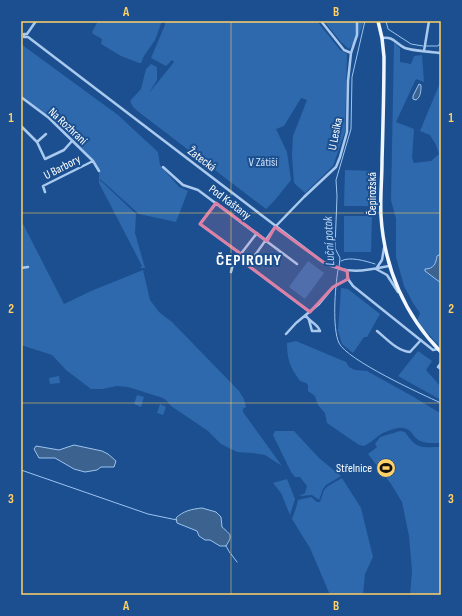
<svg xmlns="http://www.w3.org/2000/svg" width="462" height="616" font-family="'Sofia Sans Condensed',sans-serif">
	<style>
		.green { fill: #2e69ad }
		.water { fill: #3c6290; stroke: #9cc4f0 }
		.lines { fill: none; stroke-linecap: round; stroke-linejoin: round }
		.stream { stroke: #9cc4f0; stroke-width: 1 }
		.minor { stroke: #a9c9ee; stroke-width: 2.5 }
		.major { stroke: #f0f6ff; stroke-width: 3.5 }
		.marked { fill: #dd80a5; fill-opacity: 0.2; stroke: #dd80a5; stroke-width: 3; stroke-linejoin: round }
		.grid { fill: none; stroke: #ffd166; stroke-width: 1; stroke-opacity: 0.55 }
		.labels { text-anchor: middle; stroke-width: 4; stroke-linejoin: round; paint-order: stroke }
		.street-label { font-size: 12px; fill: #fff; stroke: #1b4f8f }
		.park-label { font-size: 12px; fill: #cfe3fa; stroke: #1b4f8f }
		.poi-label { font-size: 12px; fill: #fff; stroke: #1b4f8f; text-anchor: end }
		.water-label { font-size: 13px; font-style: italic; fill: #b5d3f5; stroke: #1b4f8f }
		.district-label { font-size: 16px; font-weight: bold; letter-spacing: 1px; fill: #fff; stroke: #1b4f8f }
		.neatline { fill: none; stroke: #ffd166; stroke-width: 1.5 }
		.grid-label { font-size: 13px; text-anchor: middle; font-weight: bold; fill: #ffd166 }
	</style>
	<rect width="100%" height="100%" fill="#1b4f8f"/>
	<path class="green" d="M98 21H162L155 40 144 56 141 63H139L121 56 101 44 102 39 93 34 92 32Z
		M165 21H317L340 50 347 54 345 132 333 166 305 193 294 183 292 155 293 136 307 100 301 98 284 126 276 129 287 152 291 180 275 200 266 209 140 113 133 107 130 101 141 89 146 69 151 64 157 67V80L149 93 174 62 172 60 166 66 151 58 165 25Z
		M324 21H364L358 38 349 49 341 42Z
		M394 42 400 48V62L411 64 414 56 422 55 424 82 416 79 396 122 414 129 412 158 414 163 431 161 439 154 436 145 430 135 420 131 440 83 441 78V254L437 256C436 263 434 269 425 269L430 275 441 283V348L417 321 420 313 413 303 404 286 396 257V219L391 200Z
		M21 44 118 115 158 152 160 165 179 187 188 191 176 222 139 214 100 179V182L101 181 136 214 135 233 145 268H140L142 266 99 183V171L93 161 49 118 21 97Z
		M345 170 373 171 372 206H344Z
		M344 216H372L371 252H344Z
		M21 220 64 304 91 291 143 270 150 300 159 312 172 322 239 391 244 399 246 407 243 409V412L282 466 265 455 252 453 237 452 221 444 208 431 171 406 167 401 163 398 128 387 117 386 102 389H91L66 370 52 355 21 345Z
		M308 261 324 273 305 299 289 287Z
		M341 288 348 289 380 314 367 337H364L353 353 342 344 338 331Z
		M296 341 346 362 349 367 355 370 367 371 412 396 440 413 441 443C434 443 423 444 417 439 414 437 413 434 411 432 404 425 396 428 388 431 378 434 373 442 364 446L359 445 327 423 325 413 318 405 315 396 308 391V385L306 383 300 381C290 367 287 360 287 343Z
		M418 351 432 361 426 370 441 387V400L398 376Z
		M59 376 60 383 50 384 49 378Z
		M137 395 144 397 141 407 134 404Z
		M160 404 166 407 163 415 157 413Z
		M275 431H294L319 458 341 476 326 485 323 489 319 500 312 495 299 496 305 493 307 486 300 477H295L291 472 273 435Z
		M400 431 405 432C417 450 421 447 441 447V595H410L412 571 409 536 402 502 391 484 368 454 377 447 375 444 380 437Z
		M342 478 361 508 373 557 365 574 363 595H330L310 548 292 519 296 508 298 500 311 497 317 502H320L324 490 328 486Z
		M287 479 295 499 290 515 281 493 273 483Z"/>
	<path class="water" d="M419 84 421 85C421 90 421 97 416 100L413 99V96Z
		M441 254V283L425 271V269C434 269 436 263 437 256Z
		M74 445 102 451 108 454 116 461 114 467H101L97 470 85 472 74 469 55 458H39L34 449 36 446 59 450Z
		M202 508 216 512 221 517 222 527C231 535 233 535 226 546H220L210 540H205L199 536 197 531 177 523 176 518C183 511 192 509 202 508Z"/>
	<g class="lines">
		<path class="stream" d="M386 21 388 29 411 44 423 46
			M426 46H438L441 42
			M341 261C349 256 366 261 375 264
			M339 267 340 258 335 248 337 196 336 180 351 129 352 77 365 21
			M338 270C335 287 332 328 339 343 347 360 421 394 441 403
			M21 470 148 514 177 520
			M226 546 230 553
			M231 554 237 562"/>
		<path class="minor" d="M36 21 27 34H24V37H28L323 262C346 275 365 271 389 266
			M321 21 344 50 351 53
			M382 38C394 36 396 44 405 48 413 51 433 52 441 53
			M424 51 429 21
			M21 97 49 118 93 161 99 171
			M21 126 37 142 45 159 64 150 72 141
			M37 142 46 134
			M163 167 183 185 198 190 297 264
			M45 192 43 186 93 161
			M216 203 200 224 241 254
			M238 258 310 312
			M248 265 275 227 304 197 336 167 340 157 347 132 348 81 351 53 357 35V21
			M21 268 28 267
			M376 269 387 275 398 292
			M376 269 382 260 384 248
			M347 271 348 279 353 286 433 350 438 349
			M231 272 233 264 257 233
			M306 316C310 322 318 324 320 331
			M309 320 312 331H320
			M377 331C387 339 397 351 410 352L421 340
			M286 334 296 323 319 304 333 287 348 279
			M441 363 438 367 441 369"/>
		<path class="major" d="M378 21 382 38 384 57C384 91 383 126 382 161 382 179 380 197 381 216 384 267 405 316 441 352"/>
	</g>
	<path class="marked" d="M216 203 267 241 275 227 323 262 347 271 348 279 333 287 310 312 238 258 241 254 200 224Z"/>
	<path class="grid" d="M231 21V595M21 213H441M21 403H441"/>
	<defs>
		<symbol id="stadium-disc" viewBox="-11 -11 22 22"><circle r="9.5" fill="#ffd166" stroke="#1b4f8f"/><path d="M0-5a6.5 5 0 1 0 0 10a6.5 5 0 1 0 0-10ZM-3.5-1.8h7v3.6h-7Z" fill="#111"/></symbol>
	</defs>
	<g fill-rule="evenodd">
		<use href="#stadium-disc" x="375" y="457" width="22" height="22"/>
	</g>
	<g class="labels">
		<g class="street-label">
			<text transform="translate(68 126) rotate(43)" y="4">Na Rozhraní</text>
			<text transform="translate(335 134) rotate(-79)" y="4">U Lesíka</text>
			<text transform="translate(202 159) rotate(37)" y="4">Žatecká</text>
			<text transform="translate(62 167) rotate(-27)" y="4">U Barbory</text>
			<text transform="translate(372 194) rotate(-90)" y="4">Čepirožská</text>
			<text transform="translate(230 202) rotate(37)" y="4">Pod Kaštany</text>
		</g>
		<g class="park-label">
			<text x="263" y="166">V Zátiší</text>
		</g>
		<g class="poi-label">
			<text x="372" y="472">Střelnice</text>
		</g>
		<g class="water-label">
			<text transform="translate(328 241) rotate(-93)" y="5">Luční potok</text>
		</g>
		<g class="district-label">
			<text x="249" y="265">ČEPIROHY</text>
		</g>
	</g>
	<rect width="462" height="616" fill="none" stroke="#1b4f8f" stroke-width="44"/>
	<rect x="22" y="22" width="418" height="572" class="neatline"/>
	<g class="grid-label">
		<text x="126" y="16">A</text>
		<text x="336" y="16">B</text>
		<text x="11" y="122">1</text>
		<text x="451" y="122">1</text>
		<text x="11" y="313">2</text>
		<text x="451" y="313">2</text>
		<text x="11" y="503">3</text>
		<text x="451" y="503">3</text>
		<text x="126" y="610">A</text>
		<text x="336" y="610">B</text>
	</g>
</svg>
